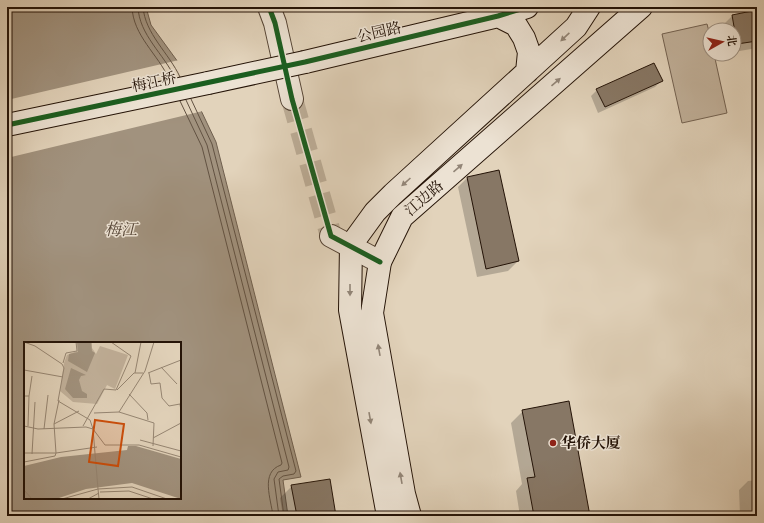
<svg xmlns="http://www.w3.org/2000/svg" width="764" height="523" font-family="'EB Garamond','Noto Serif SC',serif">
	<style>
		.green { fill: #c2b29c; stroke: #736252 }
		.water { fill: #a1927e; stroke: #6f5f4e; fill-rule: evenodd }
		.pier { fill: #e2d3bb }
		.shadow { fill: #0003 }
		.lines { fill: none; stroke-linecap: round; stroke-linejoin: round }
		.shore { stroke: #625242; stroke-width: 1 }
		.building { fill: #877765; stroke: #241307 }
		.street-tunnel { stroke: #bcad97; stroke-width: 22; stroke-dasharray: 22 11; stroke-linecap: butt }
		.street-casing { stroke: #544334; stroke-width: 24 }
		.secondary-casing { stroke: #241307; stroke-width: 24 }
		.street { stroke: #ece2d3; stroke-width: 22 }
		.secondary { stroke: #ece2d3; stroke-width: 22 }
		.secondary-bridge-casing { stroke: #241307; stroke-width: 24; stroke-linecap: butt }
		.secondary-bridge { stroke: #ece2d3; stroke-width: 22 }
		.cycleway-casing { stroke: #ece2d3; stroke-width: 8 }
		.cycleway { stroke: #1b5e20; stroke-width: 5 }
		.oneway { fill: #928577 }
		.poi-dot { fill: #8f2418; stroke: #ece2d3; stroke-width: 1.5 }
		.labels { text-anchor: middle; stroke-width: 3; stroke-linejoin: round; paint-order: stroke }
		.street-label { font-size: 15px; fill: #241307; stroke: #ece2d3 }
		.poi-label { font-size: 15px; font-weight: bold; fill: #241307; stroke: #ece2d3; text-anchor: start }
		.water-label { font-size: 16px; font-style: italic; fill: #564637; stroke: #ece2d3 }
		.inset-road { fill: none; stroke: #968673; stroke-width: 1 }
		.view { fill: #cb4e0b; fill-opacity: 0.15; stroke: #cb4e0b; stroke-width: 2 }
		.inset-edge { fill: none; stroke: #241307; stroke-width: 2 }
	</style>
	<rect width="100%" height="100%" fill="#e2d3bb"/>
	<filter id="stains"><feTurbulence type="fractalNoise" baseFrequency=".005" numOctaves="4"/><feColorMatrix values="0 0 0 0 .2 0 0 0 0 .09 0 0 0 0 .02 0 0 0 .5 -.17"/></filter>
	<radialGradient id="worn" r=".72"><stop offset=".6" stop-color="#630" stop-opacity="0"/><stop offset="1" stop-color="#630" stop-opacity=".3"/></radialGradient>
	<path class="green" d="M707 24 710 35V54H714L727 113 682 123 662 34Z"/>
	<path class="water" d="M7 7H146L151 25 178 62 216 142 301 477 283 480 288 516H7ZM25 343H180V498H25Z"/>
	<path class="pier" d="M179 60 203 111 7 158V100Z"/>
	<path class="shadow" d="M757 11V48L734 52V30H723V25L732 16Z
		M661 81 655 87 598 113 591 96 597 90Z
		M498 171 518 261 508 271 477 277 458 187 467 178Z
		M523 411 589 516H520L516 491 522 484 511 423Z
		M757 480V516H740L739 490 748 481Z
		M292 486 335 516H283L280 498Z"/>
	<g class="lines">
		<path class="shore" d="M132 7C133 36 158 54 169 79
			M138 7C139 35 164 54 175 78
			M143 7C145 34 169 53 180 77
			M191 99 212 144 296 471 294 474 283 476 279 479 284 516
			M186 100 207 145 289 467 288 470 278 472 274 479 279 516
			M180 101 202 147 282 463 281 465C260 472 271 499 273 516"/>
	</g>
	<path class="building" d="M757 10V41L737 44 732 15Z
		M654 63 663 81 605 107 596 89Z
		M499 170 519 261 486 269 467 177Z
		M569 401 590 516H534L527 478 535 477 522 410Z
		M330 479 336 516H297L291 485Z"/>
	<g class="lines">
		<path class="street-tunnel" d="M292 99 331 236"/>
		<defs>
			<path id="street" d="M269 7 275 23 292 99
				M331 236 380 262"/>
			<path id="secondary" d="M498 16 516 25 524 38 529 52 527 72
				M305 62 498 16 527 7
				M7 125 208 83
				M388 516 350 310 351 245 375 212 393 194 576 27 589 7
				M410 516 404 494 372 313 380 262 402 217 641 7"/>
		</defs>
		<use href="#street" class="street-casing"/>
		<use href="#secondary" class="secondary-casing"/>
		<use href="#street" class="street"/>
		<use href="#secondary" class="secondary"/>
		<defs>
			<path id="secondary-bridge" d="M208 83 305 62"/>
		</defs>
		<use href="#secondary-bridge" class="secondary-bridge-casing"/>
		<use href="#secondary-bridge" class="secondary-bridge"/>
		<defs>
			<path id="cycleway" d="M269 7 275 23 292 99 331 236 380 262
				M7 125 305 62 498 16 527 7"/>
		</defs>
		<use href="#cycleway" class="cycleway-casing"/>
		<use href="#cycleway" class="cycleway"/>
	</g>
	<defs><path id="oneway-solid" d="M-6-.8H1V-3.2L6.5 0L1 3.2V.8H-6Z"/></defs>
	<g class="oneway">
		<use href="#oneway-solid" transform="translate(565 37) rotate(137)"/>
		<use href="#oneway-solid" transform="translate(556 82) rotate(-41)"/>
		<use href="#oneway-solid" transform="translate(458 168) rotate(-41)"/>
		<use href="#oneway-solid" transform="translate(406 182) rotate(138)"/>
		<use href="#oneway-solid" transform="translate(350 290) rotate(90)"/>
		<use href="#oneway-solid" transform="translate(379 350) rotate(-100)"/>
		<use href="#oneway-solid" transform="translate(370 418) rotate(80)"/>
		<use href="#oneway-solid" transform="translate(401 478) rotate(-100)"/>
	</g>
	<circle class="poi-dot" cx="553" cy="443" r="4"/>
	<g class="labels">
		<g class="street-label">
			<text transform="translate(379 32) rotate(-13)" y="5">公园路</text>
			<text transform="translate(154 82) rotate(-12)" y="5">梅江桥</text>
			<text transform="translate(424 198) rotate(-41)" y="5">江边路</text>
		</g>
		<g class="poi-label">
			<text x="561" y="448">华侨大厦</text>
		</g>
		<g class="water-label">
			<text x="121" y="235">梅江</text>
		</g>
	</g>
	<g transform="translate(24 342)">
		<rect width="157" height="157" fill="#e2d3bb"/>
		<path d="M52 0H68V6L72 12 76 4 104 13 91 47 83 43 73 62 49 60 36 49 40 21 43 13 53 9Z" fill="#c2b29c"/>
		<path d="M53 0H67L68 9 71 11 63 30 44 19 45 12 54 10ZM47 26 62 33 57 34 55 38 58 49 63 52V56H49L41 47ZM104 104H112L157 117V157L108 141 62 147 32 157H0V124L37 115 103 108Z" fill="#a1927e"/>
		<path class="inset-road" d="M0 0 11 4 38 22 40 26 34 59 66 78 69 87 81 103H115L157 115M39 21 42 11 53 9 52 0M137 25 153 42M0 28 39 35M111 31 117 0M124 31 157 18M125 31 127 42 136 41 138 56 145 64 156 62 157 69M93 48 110 31H119M105 52 123 71 124 78M0 54H5L8 34M95 70 121 29 130 0M70 71 95 70 130 81 129 104M30 82 55 69M0 84 14 87 62 85 69 87 74 147 108 145 143 157M4 84 5 54M59 84 80 47 92 48 107 14 87 0M20 87 24 53M129 96 157 81M116 98 157 109M0 111H32L73 105M32 111 30 82 35 58M8 112 11 60M0 120 31 114 32 111M0 148 8 157M76 150 105 149 129 157M38 157 74 147 75 157M64 157 75 151"/>
		<path class="view" d="M71 78 100 82 94 124 65 120Z"/>
		<rect width="157" height="157" class="inset-edge"/>
	</g>
	<rect width="764" height="523" fill="none" stroke="#e2d3bb" stroke-width="24"/>
	<rect x="8" y="8" width="748" height="507" fill="none" stroke="#241307" stroke-width="2"/>
	<rect x="12" y="12" width="740" height="499" fill="none" stroke="#241307"/>
	<g transform="translate(722 42) rotate(82)"><circle r="19" fill="#ece2d3" stroke="#9c8f81"/>
	<path d="M0-3L7 15L0 10L-7 15Z" fill="#8f2418"/>
	<text y="-6" font-size="11" font-weight="bold" text-anchor="middle" fill="#241307">北</text>
	</g>
	<rect width="100%" height="100%" filter="url(#stains)"/>
	<rect width="100%" height="100%" fill="url(#worn)"/>
</svg>
